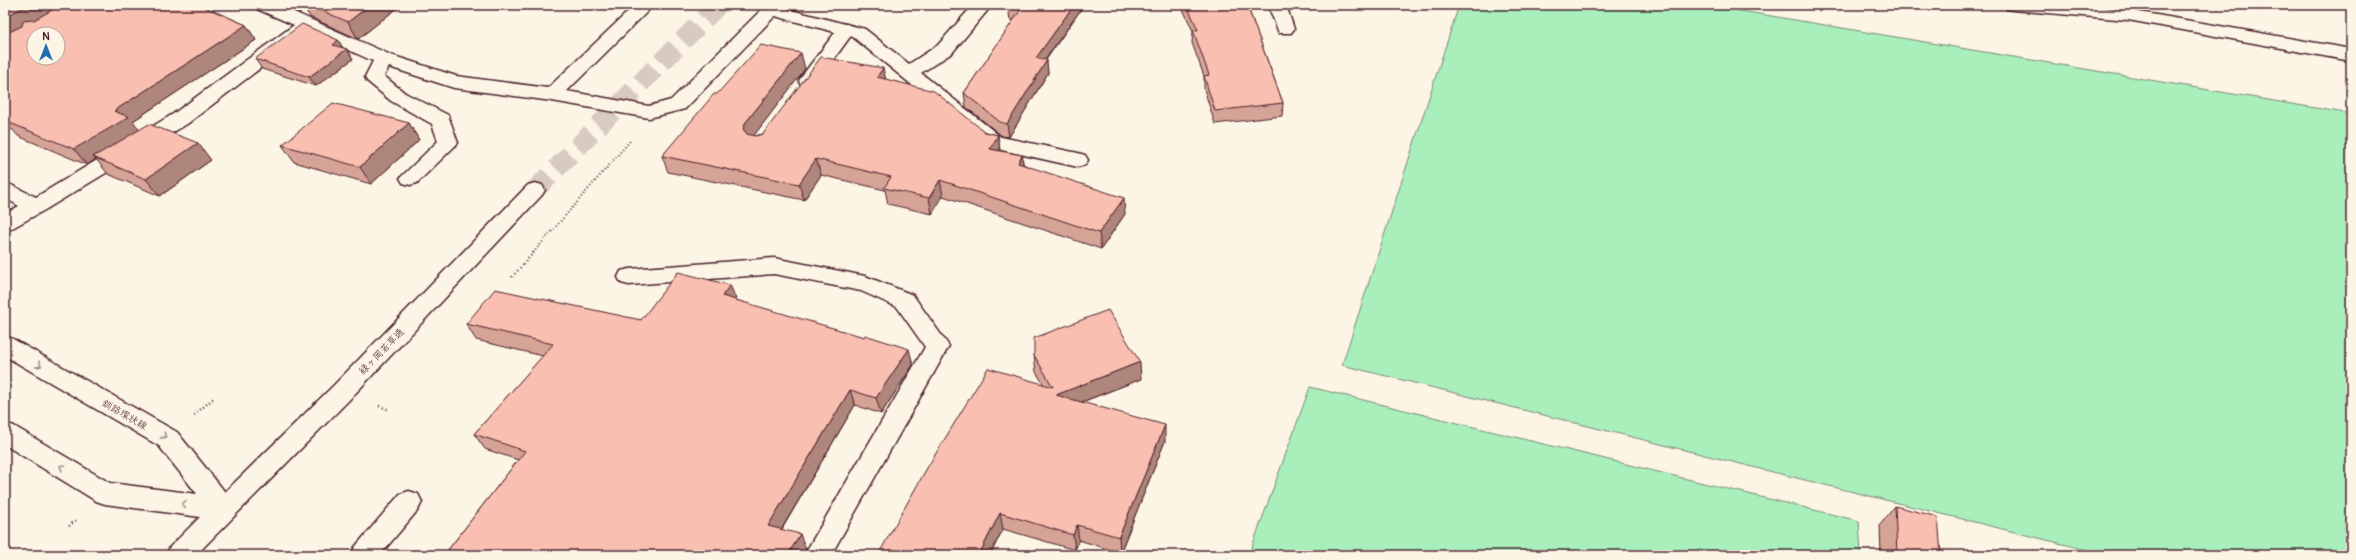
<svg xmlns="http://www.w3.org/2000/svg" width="2356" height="560" font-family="Pangolin,'Klee One',sans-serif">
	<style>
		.green { fill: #a9efbc; stroke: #7a8774 }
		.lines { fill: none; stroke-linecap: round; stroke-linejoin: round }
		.tertiary-tunnel { stroke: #d8cac0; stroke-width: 20; stroke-dasharray: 20 10; stroke-linecap: butt }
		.service-casing { stroke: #4a1f2b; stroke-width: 3 }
		.minor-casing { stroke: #4a1f2b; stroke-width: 3 }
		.tertiary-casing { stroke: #4a1f2b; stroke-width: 3 }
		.path-far1 { stroke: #4a1f2b; stroke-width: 2; stroke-dasharray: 1 2.5; stroke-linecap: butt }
		.path { stroke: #4a1f2b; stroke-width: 2.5; stroke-dasharray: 1 3; stroke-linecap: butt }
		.service { fill: #fcf5e5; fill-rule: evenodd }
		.minor { fill: #fcf5e5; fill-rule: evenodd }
		.tertiary { fill: #fcf5e5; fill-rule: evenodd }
		.wall { fill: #d6a497; stroke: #4a1f2b }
		.shaded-wall { fill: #ae867b; stroke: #4a1f2b }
		.building { fill: #f9bfb0; stroke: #4a1f2b; fill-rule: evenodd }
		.oneway { stroke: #a38a88 }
		.labels { text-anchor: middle; stroke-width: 3.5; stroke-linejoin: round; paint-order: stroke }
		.street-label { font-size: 10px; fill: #4a1f2b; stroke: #fcf5e5 }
	</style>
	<rect width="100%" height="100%" fill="#fcf5e5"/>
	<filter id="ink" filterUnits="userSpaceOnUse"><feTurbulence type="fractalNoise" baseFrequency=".025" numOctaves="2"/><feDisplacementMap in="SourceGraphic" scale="8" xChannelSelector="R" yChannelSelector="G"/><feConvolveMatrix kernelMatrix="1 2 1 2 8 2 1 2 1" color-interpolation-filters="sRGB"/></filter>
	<g filter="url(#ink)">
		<path class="green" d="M1459 5H1706L2351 114V555H2107L1342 365Z
			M1310 387 1859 521 1861 555H1249Z"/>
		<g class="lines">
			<path class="tertiary-tunnel" d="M535 190 718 5"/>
			<defs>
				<path id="service" d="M846 24 852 26 855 30 815 85 808 87 801 85 799 81 801 77 840 26Z"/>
				<path id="minor" d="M254 5H278L391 55 456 76 548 88 635 5H654L567 91 649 106 671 100 766 5H785L783 8 865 29 909 64 938 45 973 5H992L952 53 921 73 1001 137 1078 153 1085 155 1088 160 1085 165 1078 167 988 147 853 37 775 16 685 109 649 118 552 101 454 88 389 67 384 76 405 93 448 115 458 143 417 183 410 185 403 183 400 178 438 141 432 124 391 101 367 81 365 77 373 61 308 32 187 124 43 211 5 232V214L19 206 5 198V182L36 197 173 114 294 25 257 9Z
					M1268 5H1286L1294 29 1291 33H1279Z
					M2004 5H2075L2128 10 2351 49V61L2128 20 2013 10 2007 9Z
					M774 258 865 276 913 295 949 346 831 555H804L925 347 897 307 861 291 774 274 629 285 621 283 618 277 621 271 629 269Z
					M409 491 418 494 422 502 418 510 380 555H351L355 547 400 494Z"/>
				<path id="tertiary" d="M535 183 542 185 545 190 542 195 350 399 196 555H166L170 547 200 517 105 504 96 501 5 445V423L14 426 110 483 197 494 159 446 5 356V336L13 339 177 432 225 492 334 385 528 185Z"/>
			</defs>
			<use href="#service" class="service-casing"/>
			<use href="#minor" class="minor-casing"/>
			<use href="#tertiary" class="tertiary-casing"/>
			<path class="path-far1" d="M533 253 630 141"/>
			<path class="path" d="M512 277 534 252
				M379 406 390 410
				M194 415 215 397
				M69 526 77 519"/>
			<use href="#service" class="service"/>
			<use href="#minor" class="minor"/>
			<use href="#tertiary" class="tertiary"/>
		</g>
		<path class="wall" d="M5 5H204L202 6 246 25 256 40 133 121 139 130 211 160 160 196 108 174 96 159 87 165 18 136 13 130 5 127Z
			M302 5H401L358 39 310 17Z
			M1084 5 1046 60 1048 73 1009 137 1002 136 966 107 964 93 1014 20H1010L1008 6Z
			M1181 5H1247L1283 103 1282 116 1215 124 1204 89V76L1192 43 1193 31Z
			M338 40 343 48 347 49 353 59 316 86 262 69 255 59Z
			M805 69 753 136H755L763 134 885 79 985 132 998 135 1000 151 1022 155 1023 164 1125 214 1101 249 943 196 932 214 888 204 885 190 821 175 804 200 668 172 662 156 717 94Z
			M409 123 419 140 371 184 294 162 282 145Z
			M736 300 913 365 881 414 855 405 782 529 806 549 802 555H444L518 460 485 449 474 434 543 356 476 340 466 324 641 320Z
			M1034 355 1141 379 1082 402 1165 441 1120 553 1079 540 1075 550 1003 529 990 555H872H878L1044 385 1036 372Z
			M1895 506 1941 555H1881L1880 525Z"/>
		<path class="shaded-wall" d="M28 5H66L5 39V17Z
			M370 5H401L358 39 348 22Z
			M1074 5H1084L1037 71 1036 58Z
			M246 25 256 40 133 121 141 132 93 157 96 159 87 165 74 149 114 111Z
			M338 40 344 50 333 45Z
			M347 49 353 59 316 86 309 77Z
			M801 53 805 69 752 138 749 145 743 129 746 122Z
			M1047 60 1048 73 1009 137 1007 124Z
			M883 68 887 84 877 77Z
			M409 123 419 140 371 184 360 167Z
			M998 135 1000 151 990 149Z
			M198 143 211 160 160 196 146 179Z
			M1022 155 1024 171 1018 163Z
			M816 159 821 175 804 200 799 184Z
			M940 180 943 196 932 214 929 198Z
			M1124 198 1125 214 1101 249 1099 233Z
			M730 285 737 301 722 296Z
			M909 349 913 365 881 414 876 398Z
			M1140 362 1141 379 1058 411 1056 395Z
			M850 390 855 405 775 540 768 526Z
			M1165 425V441L1120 553 1119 537Z
			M1000 513 1003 529 990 555H979Z
			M1077 525 1079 540 1075 550 1073 535Z
			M800 534 806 549 802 555H788Z"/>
		<path class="building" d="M5 5H28L5 17Z
			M61 5H200L246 25 114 111 129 117 74 149 5 121 8 119 5 117V34L22 26 23 21 34 20ZM34 34H58V58H34Z
			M309 5H370L348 22Z
			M1009 5H1074L1036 58 1047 60 1007 124 1000 122 964 93 1021 9 1008 6Z
			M1187 5H1247L1283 103 1215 111 1204 76 1209 75 1193 30H1198Z
			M302 24 338 40 333 45 347 49 309 77 255 59Z
			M761 45 801 53 746 122 743 129 747 134 755 136 763 134 821 57 883 68 877 77 934 91 985 132 998 135 990 149 1022 155 1018 163 1124 198 1099 233 940 180 929 198 884 188 891 177 816 159 799 184 662 156 714 94H717Z
			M333 103 409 123 360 167 282 145Z
			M149 124 198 143 146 179 93 157Z
			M678 272 730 285 722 296 864 337 865 335 909 349 876 398 850 390 768 526 800 534 788 555H444L525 451 474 434 553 344 466 324 495 289 641 320Z
			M1108 310 1140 362 1056 395 1165 425 1119 537 1077 525 1073 535 1000 513 979 555H872L873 553 878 555 927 468 988 368 1053 387 1034 355V338Z
			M1895 506 1938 517 1941 555H1897Z"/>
		<defs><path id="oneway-chevron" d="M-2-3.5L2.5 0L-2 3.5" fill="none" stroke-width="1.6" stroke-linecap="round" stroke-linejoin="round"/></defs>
		<g class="oneway">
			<use href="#oneway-chevron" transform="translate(39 365) rotate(30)"/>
			<use href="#oneway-chevron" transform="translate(164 436) rotate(33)"/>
			<use href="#oneway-chevron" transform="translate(62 467) rotate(-149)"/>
			<use href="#oneway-chevron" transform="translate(184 504) rotate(-172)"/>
		</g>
	</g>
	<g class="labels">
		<g class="street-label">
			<text transform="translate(381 351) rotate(-46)" y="4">緑ヶ岡若草通</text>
			<text transform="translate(125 414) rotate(30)" y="4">釧路環状線</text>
		</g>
	</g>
	<rect width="2356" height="560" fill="none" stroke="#fcf5e5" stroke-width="20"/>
	<rect x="10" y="10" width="2336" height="540" fill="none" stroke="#4a1f2b" stroke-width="1.5" filter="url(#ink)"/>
	<g transform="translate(46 46)"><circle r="19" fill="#fcf5e5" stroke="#b59f9b"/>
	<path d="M0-3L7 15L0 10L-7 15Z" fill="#1f6fb2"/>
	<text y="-6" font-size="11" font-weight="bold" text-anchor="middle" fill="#4a1f2b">N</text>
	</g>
</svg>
